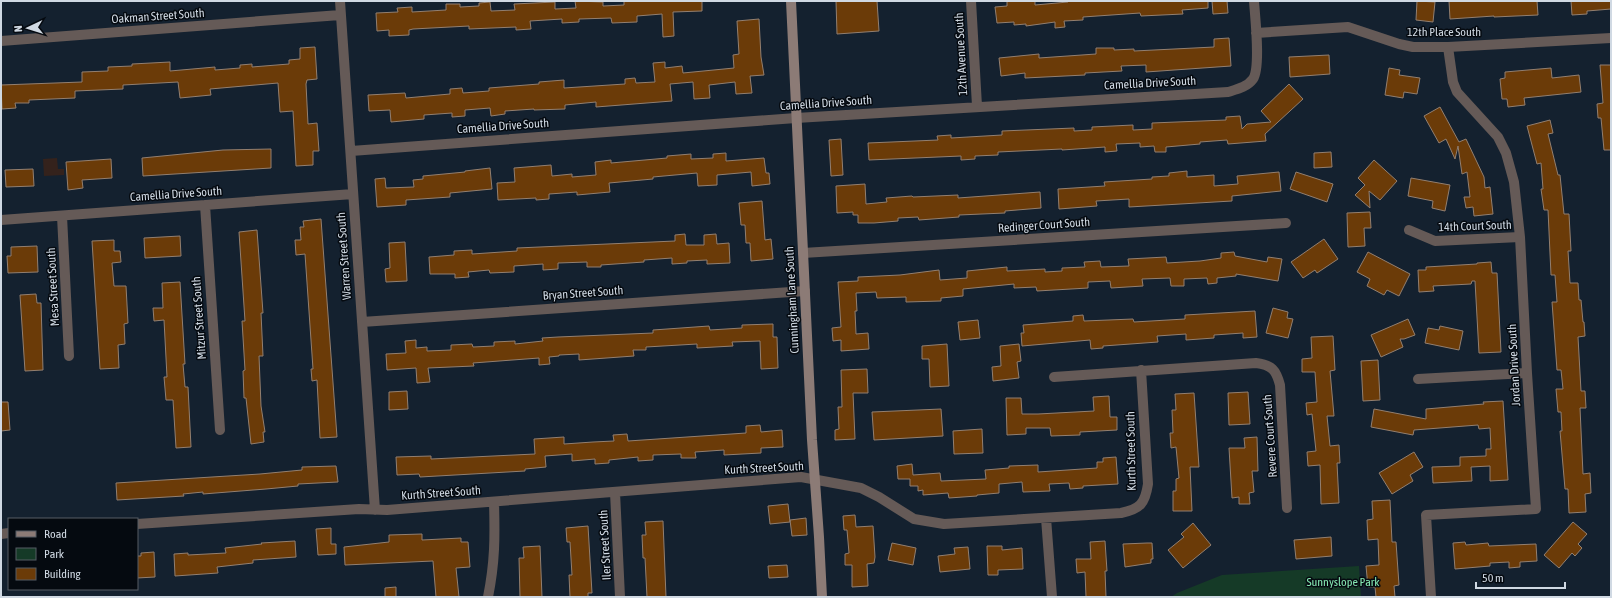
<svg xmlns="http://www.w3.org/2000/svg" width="1612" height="598" font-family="'Asap Condensed',sans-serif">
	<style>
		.commercial { fill: #34221c }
		.green { fill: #153a27 }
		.building { fill: #6b3b08; stroke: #927f70 }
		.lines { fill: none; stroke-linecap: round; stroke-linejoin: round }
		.street { stroke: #655a57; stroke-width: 10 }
		.secondary { stroke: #8c7b76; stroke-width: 10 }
		.labels { text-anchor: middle; stroke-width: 3; stroke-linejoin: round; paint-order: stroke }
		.street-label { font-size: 12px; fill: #d0d9e3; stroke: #050a10 }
		.park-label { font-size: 12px; fill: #85e7b2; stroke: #050a10 }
	</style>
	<rect width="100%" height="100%" fill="#14212f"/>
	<path class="commercial" d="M57 158 58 169H64V175L44 176 43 159Z"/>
	<path class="green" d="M1359 566 1361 597H1171L1177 593 1222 575Z"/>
	<path class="building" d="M575 1 603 2V6L624 5V1H702V11L673 12 674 36 663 37 662 14 637 16V22L612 23 611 18 579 19V22L562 23V19L530 21 531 29 516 30V27L469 29V26L413 29 409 30V35L389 36V30L377 31 376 13 398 12 397 8 412 7V12L446 10V4H460V7L479 6V3L490 2 491 11 515 10 514 4 555 2V9L576 8Z
		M836 1H877L879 31 837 34Z
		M1007 1H1035V5L1068 2V1H1208V8L1182 10 1183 14 1141 16 1140 13 1083 17V20L1064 21 1065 27 1055 28V22L1026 26V24L1014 25V22L997 23 995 7 1007 6Z
		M1212 1H1227L1228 13 1213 14Z
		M1417 1 1435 2 1433 22 1416 20Z
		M1449 1H1537L1538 15 1494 17V16L1450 19Z
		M1571 1H1611V9L1587 11V14L1572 15Z
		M759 19 761 57 764 75 750 76 752 93 736 94 735 82 709 85 710 98 694 99 693 82 670 84 672 101 596 107V102L565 105V109L534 110V109L505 111V114L491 116 490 108 465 110V116L452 117V113L424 115V119L391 122 390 110 369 111 368 95 405 93 406 98 450 94V89L462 88 463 93 489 91V88L539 84V82L564 80V88L625 84V79L635 78 636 83 655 82 653 63 665 62V68L682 66 683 73 734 68 733 55 739 54 737 21Z
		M1229 38 1231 66 1146 72V65L1121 66 1122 71 1085 73V75L1025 78V73L1001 76 999 58 1039 54V58L1096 54V48H1114V50L1134 49V51L1214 47V39Z
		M315 47 317 79 307 80 306 84 308 124 317 123 319 151H313V165L296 166 293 111 280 112 278 83 210 89 211 95 180 98 178 82 123 85V89L75 91V98L29 100V103H15L16 108 2 109 1 85 82 82V72L108 71V67L132 66V64L170 62V71L215 67V70L240 68V65L252 64V67L289 64V60L300 59V48Z
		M1329 55 1330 74 1290 77 1289 57Z
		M1600 65H1611V150H1604L1601 118H1598L1597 104 1603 103Z
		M1389 68 1400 70 1399 75 1420 78 1417 94 1404 92 1403 98 1385 95Z
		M1551 68 1552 78 1579 75 1581 92 1524 98 1525 105 1508 107 1507 99H1502L1500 79 1505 78V72Z
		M1289 84 1303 99 1265 134 1266 141 1228 144 1227 140 1200 142V144L1166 147V152H1155L1154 146 1140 147V143L1116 144 1117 151 1105 152V147L1062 150V149L998 152V155L975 156V159L961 160V156L869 160 868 143 938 140 937 136 951 135V138L1002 135V131L1074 128V131L1092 130V127L1133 125V130L1152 129V123L1226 120V117L1240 116 1242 129 1247 124 1271 122 1261 111Z
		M1440 107 1459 142 1466 139 1484 177 1485 188 1490 187 1493 214 1474 216 1473 207 1466 208 1464 197H1470L1467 172 1462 174 1458 146 1455 159 1446 139 1439 143 1424 116Z
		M1550 120 1553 133 1548 134 1558 175H1560L1564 214H1569L1571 251H1568L1570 283H1578L1579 300H1581L1583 322H1584L1585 336 1578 337 1581 391H1585L1586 408H1580L1583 474 1590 473 1591 493 1585 494 1586 512 1569 513 1568 489H1565L1560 431H1562L1561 412H1558L1556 389H1563L1561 370H1557L1552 302H1557L1555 275H1551L1548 210H1544L1541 189H1543L1541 163 1537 164 1527 126Z
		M841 139 843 175 831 176 829 140Z
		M271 149V168L143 176 142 158 223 150Z
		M1331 152 1332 167 1314 168V153Z
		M726 153V161L764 158 766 173H769L770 184 752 186 751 172 717 175V185L698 186 697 173 653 177V179L609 183 610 192 577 195V192L549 194V199L536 200V198L498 200 497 183 515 182 514 168 551 165 552 176 572 174V177L596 175 595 162 611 160V163L667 158V156L691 154V159L713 158V154Z
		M111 159 112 178 82 180 83 188 68 190 66 162Z
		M1374 160 1397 181 1380 200 1369 191 1370 208 1355 195 1365 185 1358 178Z
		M490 168 492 189 450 193V197L406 200V205L377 207 375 179 385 178 386 188 414 187 413 180 423 179V176L465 172V171Z
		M33 169 34 186 6 187 5 170Z
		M1187 171V177L1214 175V186L1238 184 1237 176 1279 172 1281 191 1232 196V201L1129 207V199L1096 201 1097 206 1059 209 1058 189 1105 186 1104 182 1152 179V177L1169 176V173Z
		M1296 172 1333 184 1327 202 1290 189Z
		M1411 178 1450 185 1445 211 1432 208 1433 201 1408 196Z
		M865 184 866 204 887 202 886 198 912 196 913 197 958 195V198L1040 192 1041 208 1005 211V213L959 215V217L919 220 918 217 898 218V221L874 223H858V215H853V212L837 213 836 186Z
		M762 201 765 240 771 239 773 259 751 261 750 243H746L745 225H741L739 203Z
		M1370 212 1371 228H1364L1365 246 1348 247 1347 213Z
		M321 219 337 437 320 438 317 380 312 381 311 369H313L305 254 296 255 295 240H301L300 227H304L303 221Z
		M257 230 263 313H261L263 356H259L261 406 265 432H263L264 442 251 444 246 398H244L243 371 245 370 242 321H245L239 232Z
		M685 234 686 245H704V235L716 234 717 244 729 243 730 263 707 264V260L687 261V263L672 264V258L644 260V262L601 265V267H587V262L558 263V269L543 270V264L514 266V272L490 273 489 270 468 272 469 277 455 278V274H430L429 257 454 255V251L472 250V254L517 251V248L675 241V235Z
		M180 236 181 256 145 258 144 238Z
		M1324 239 1338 259 1317 273 1315 270 1303 278 1291 262Z
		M114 240V251H120L121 262 112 263 114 286H126L128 323 124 324 125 344 118 345 119 368 100 369 92 241Z
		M405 242 407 281 386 282 385 269 390 268 389 243Z
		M37 246 38 272 8 273 7 256H11V247Z
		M1234 252 1235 256 1267 262 1268 257 1282 259 1278 281 1236 274V276L1217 278V283L1208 284 1207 278 1184 279V286H1171L1170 278 1142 279 1143 286 1111 288 1110 281 1088 282V288L1037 291 1036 287 1014 288V284L963 289V296L941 298V301L906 302V297L877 298 876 292 856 293 857 311H855L856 334 868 333 869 349 841 351V340L833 341 832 328 841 327 838 282 858 281V277L900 275 939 270 940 280 967 278V271L1007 267V271L1045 269V272L1062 271V268L1085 267 1084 262 1100 261 1101 267 1129 266 1128 259 1166 257 1167 263 1200 261 1221 258V253Z
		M1368 252 1410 274 1399 296 1387 290 1384 295 1367 286 1370 279 1357 272Z
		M1491 262 1492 273H1497L1501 352 1479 353 1475 281H1472L1471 284 1433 286 1434 291 1419 292 1418 270H1426V267L1477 264V263Z
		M180 282 185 364H183L185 387H188L191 447 176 448 173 400H166L164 377H167L164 320 154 321 153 308H163L162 283Z
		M36 294 37 303H41L43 370 25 371 20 295Z
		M1273 308 1288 312 1287 318 1293 319 1288 338 1266 333Z
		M1255 311 1257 337 1243 338V333L1214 335V338L1186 340V334L1157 336 1158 342 1103 346V348L1091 349 1090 340 1022 346 1021 333H1024L1023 325 1073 321V316L1083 315 1084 321 1133 319 1134 322 1185 319V315Z
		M1408 319 1415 335 1404 339H1400L1403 347 1381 357 1371 335Z
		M978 320 980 338 960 340 958 322Z
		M773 324V337H777L778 368 761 369 760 341 732 342 733 346 697 348V344L646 347V350H633L634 356 579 360V354L559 355V356L549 357 550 364 539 365V358L473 363 474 366 428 368 430 382 417 383 416 368 387 370 386 354 406 353 405 341 416 340V348L427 347V351L451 350V345L472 344 473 347 494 346V342L515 341V344L543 341 542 338 558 337 653 333V330L709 326 710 330 742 328V325Z
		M1440 326 1463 331 1459 350 1425 343 1428 328 1439 330Z
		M1333 336 1335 370 1330 371 1334 416H1327L1330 446 1339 445 1340 463H1337L1339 503 1321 504 1320 465 1308 466 1307 452 1316 451 1312 414 1307 415 1306 403 1317 402 1315 372H1302V359L1312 358 1311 337Z
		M947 344 949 386 930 387 929 359H922V346Z
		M1019 344 1021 361 1017 362 1019 378 993 381 992 367 1001 366 1000 346Z
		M1378 360 1380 400 1363 401 1361 361Z
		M867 369 868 393H853L855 439 835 440V430L839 429 838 407H842L841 370Z
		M407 391 408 409 389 410V392Z
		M1248 392 1250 424 1229 425 1228 393Z
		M1194 393 1199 467H1190L1192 511H1173V491H1176V479L1179 478 1176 447 1171 448 1170 433H1173L1172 410H1176L1175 394Z
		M1109 396 1110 417H1117V430L1080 432V435L1051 436 1050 428H1026V434L1007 435 1006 398H1021L1022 414H1038L1094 411 1093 397Z
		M1503 401 1508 480 1490 481V466L1471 467 1472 481 1433 483 1432 467 1460 466V457L1486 456V449H1491L1490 428 1479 429 1478 425 1414 430 1413 435 1371 427 1374 409 1426 419V409L1484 404 1483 402Z
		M1 402H8L10 430 1 431Z
		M941 409 943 436 874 440 872 412Z
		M760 425 761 432 782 430 783 447 761 448V453L724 455V450L695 452 696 458H681V454L653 455V460L638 461V457L609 460V463L595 464V459L572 461V454L545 456 546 467 525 469V471L420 477 419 474 397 475 396 457 431 456V459L535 454 534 439 564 437V444L593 442 614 441 613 435 627 434 628 441 746 433V426Z
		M982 429 983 453 954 454 953 431Z
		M1257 437 1258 471H1252L1254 492 1249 493 1250 504H1239V497L1232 498 1229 448H1245L1244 438Z
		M1414 452 1423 467 1410 475 1413 481 1392 494 1379 473Z
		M1116 457 1118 484 1083 486V488L1070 489 1069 483 1049 484 1050 491 1023 492 1022 482 999 484V493L977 495V496L949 498 948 493 923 495V490L918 491V486H910V479H898L897 466 912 464 913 475 940 473 941 481 986 479 985 470 1009 468V466L1038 465V472L1097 468V462H1103V458Z
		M336 466 338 482 298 484V486L266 489 203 494V492L183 494 184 496 117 500 116 483 260 474 302 470V467Z
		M1390 500 1392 542H1396L1399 585 1394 586 1395 597H1376L1375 587H1368L1366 566 1379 565 1378 539 1368 540 1367 520 1373 519 1372 501Z
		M788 504 790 522 770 524 768 506Z
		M855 515 856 527 873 526 875 557 874 563 867 564 868 586 852 587V565H845V554L849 553 847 530H844L843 516Z
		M806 518 807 535 792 536 790 520Z
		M663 521 666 597H647L645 558H643L642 535H646L645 522Z
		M1573 522 1587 534 1578 544 1582 548 1575 556 1572 553 1559 568 1544 555Z
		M1193 523 1211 545 1183 568 1168 550 1184 537 1181 534Z
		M588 526 592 593H588V597H570L569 575H572L570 542H567L566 528Z
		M331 528V544H336V554L318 555 316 529Z
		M422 534V540L461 538V542H468L470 567 456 568 459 597H436L433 561 345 565 344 547 389 542V535Z
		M1331 537 1332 556 1296 559 1294 540Z
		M295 541 296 557 253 560V563L217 567 218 573 175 576 174 554 188 553V555L226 553 225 548 262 544 261 543Z
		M1105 541 1107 571H1105L1106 597H1086L1085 572 1077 573 1076 559H1091L1090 542Z
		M1465 542 1466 545 1488 543 1489 546 1536 544 1537 561 1520 562V567L1509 568V562L1490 563V566L1455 569 1453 543Z
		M892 543 916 548 913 565 888 560Z
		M1147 543H1152L1153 559H1151V563L1125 567 1123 544Z
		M540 546 542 597H520L519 558H524L523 547Z
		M987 546H1002V550L1022 548 1023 569 998 570V575H988Z
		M968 547 970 569 940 572 938 556 955 554 954 548Z
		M154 552 155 577 137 578V556H141V553Z
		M787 565 788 577 769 578 768 566Z
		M396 587V597H385V588Z"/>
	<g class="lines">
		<path class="street" d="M340 1 375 510
			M971 1 977 106
			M1256 33 1348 27 1399 44 1413 47H1448L1611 38
			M1 41 340 15
			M351 151 796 118 1228 92C1238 89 1247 87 1253 79 1261 67 1255 17 1254 1
			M205 205 220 430
			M62 216 69 356
			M1 220 353 194
			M1409 230 1435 241 1520 237
			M803 253 1286 223
			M362 322 805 291
			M1054 377 1256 363C1272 365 1276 370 1280 385L1287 508
			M1418 379 1527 373
			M615 492 620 597
			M1046 518 1052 597
			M137 524 359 509 387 510 801 477 861 488 879 497 914 519 944 524 1121 513C1140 509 1145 504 1148 484L1141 370
			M1 534 9 533
			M488 597C495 562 495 537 494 502
			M1431 597 1426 515 1536 509 1527 373 1520 237 1514 182 1506 153 1498 137 1457 92 1453 82 1448 47"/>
		<path class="secondary" d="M791 1 812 440 819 537 822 597"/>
	</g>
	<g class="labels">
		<g class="street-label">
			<text transform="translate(158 16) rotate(-4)" y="4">Oakman Street South</text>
			<text x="1444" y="36">12th Place South</text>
			<text transform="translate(961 54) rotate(-93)" y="4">12th Avenue South</text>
			<text transform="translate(1150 83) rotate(-3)" y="4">Camellia Drive South</text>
			<text transform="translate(826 103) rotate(-4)" y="4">Camellia Drive South</text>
			<text transform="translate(503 126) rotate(-4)" y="4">Camellia Drive South</text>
			<text transform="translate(176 194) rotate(-4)" y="4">Camellia Drive South</text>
			<text transform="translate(1044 225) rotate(-4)" y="4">Redinger Court South</text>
			<text transform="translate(1475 226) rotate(-2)" y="4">14th Court South</text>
			<text transform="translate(344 256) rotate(-94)" y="4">Warren Street South</text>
			<text transform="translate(53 287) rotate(-93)" y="4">Mesa Street South</text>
			<text transform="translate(583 293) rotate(-4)" y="4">Bryan Street South</text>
			<text transform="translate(792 300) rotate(-93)" y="4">Cunningham Lane South</text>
			<text transform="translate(199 318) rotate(-94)" y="4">Mitzur Street South</text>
			<text transform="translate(1514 365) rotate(-93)" y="4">Jordan Drive South</text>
			<text transform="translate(1270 436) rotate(-94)" y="4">Revere Court South</text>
			<text transform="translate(1131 451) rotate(-91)" y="4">Kurth Street South</text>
			<text transform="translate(764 468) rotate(-3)" y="4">Kurth Street South</text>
			<text transform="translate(441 493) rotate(-4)" y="4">Kurth Street South</text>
			<text transform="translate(605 545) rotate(-93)" y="4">Iler Street South</text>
		</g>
		<g class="park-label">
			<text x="1343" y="586">Sunnyslope Park</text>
		</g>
	</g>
	<rect width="1612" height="598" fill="none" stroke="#d0d9e3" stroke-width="4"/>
	<rect x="8" y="518" width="130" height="72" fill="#050a10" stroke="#565d64"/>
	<rect x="16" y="531" width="20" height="6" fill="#8c7b76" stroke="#565d64"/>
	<text x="44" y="538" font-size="12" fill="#d0d9e3">Road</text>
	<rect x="16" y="548" width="20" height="12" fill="#153a27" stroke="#565d64"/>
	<text x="44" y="558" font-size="12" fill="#d0d9e3">Park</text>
	<rect x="16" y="568" width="20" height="12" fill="#6b3b08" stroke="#565d64"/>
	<text x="44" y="578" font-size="12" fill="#d0d9e3">Building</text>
	<g transform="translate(28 28) rotate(266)" stroke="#050a10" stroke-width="3" paint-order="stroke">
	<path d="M0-3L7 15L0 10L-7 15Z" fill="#d0d9e3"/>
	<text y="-6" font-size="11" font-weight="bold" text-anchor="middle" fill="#d0d9e3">N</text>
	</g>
	<path d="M1476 582v6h89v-6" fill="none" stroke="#d0d9e3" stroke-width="2"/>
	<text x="1482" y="582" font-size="12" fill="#d0d9e3" stroke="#050a10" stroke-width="3" paint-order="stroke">50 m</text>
</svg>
